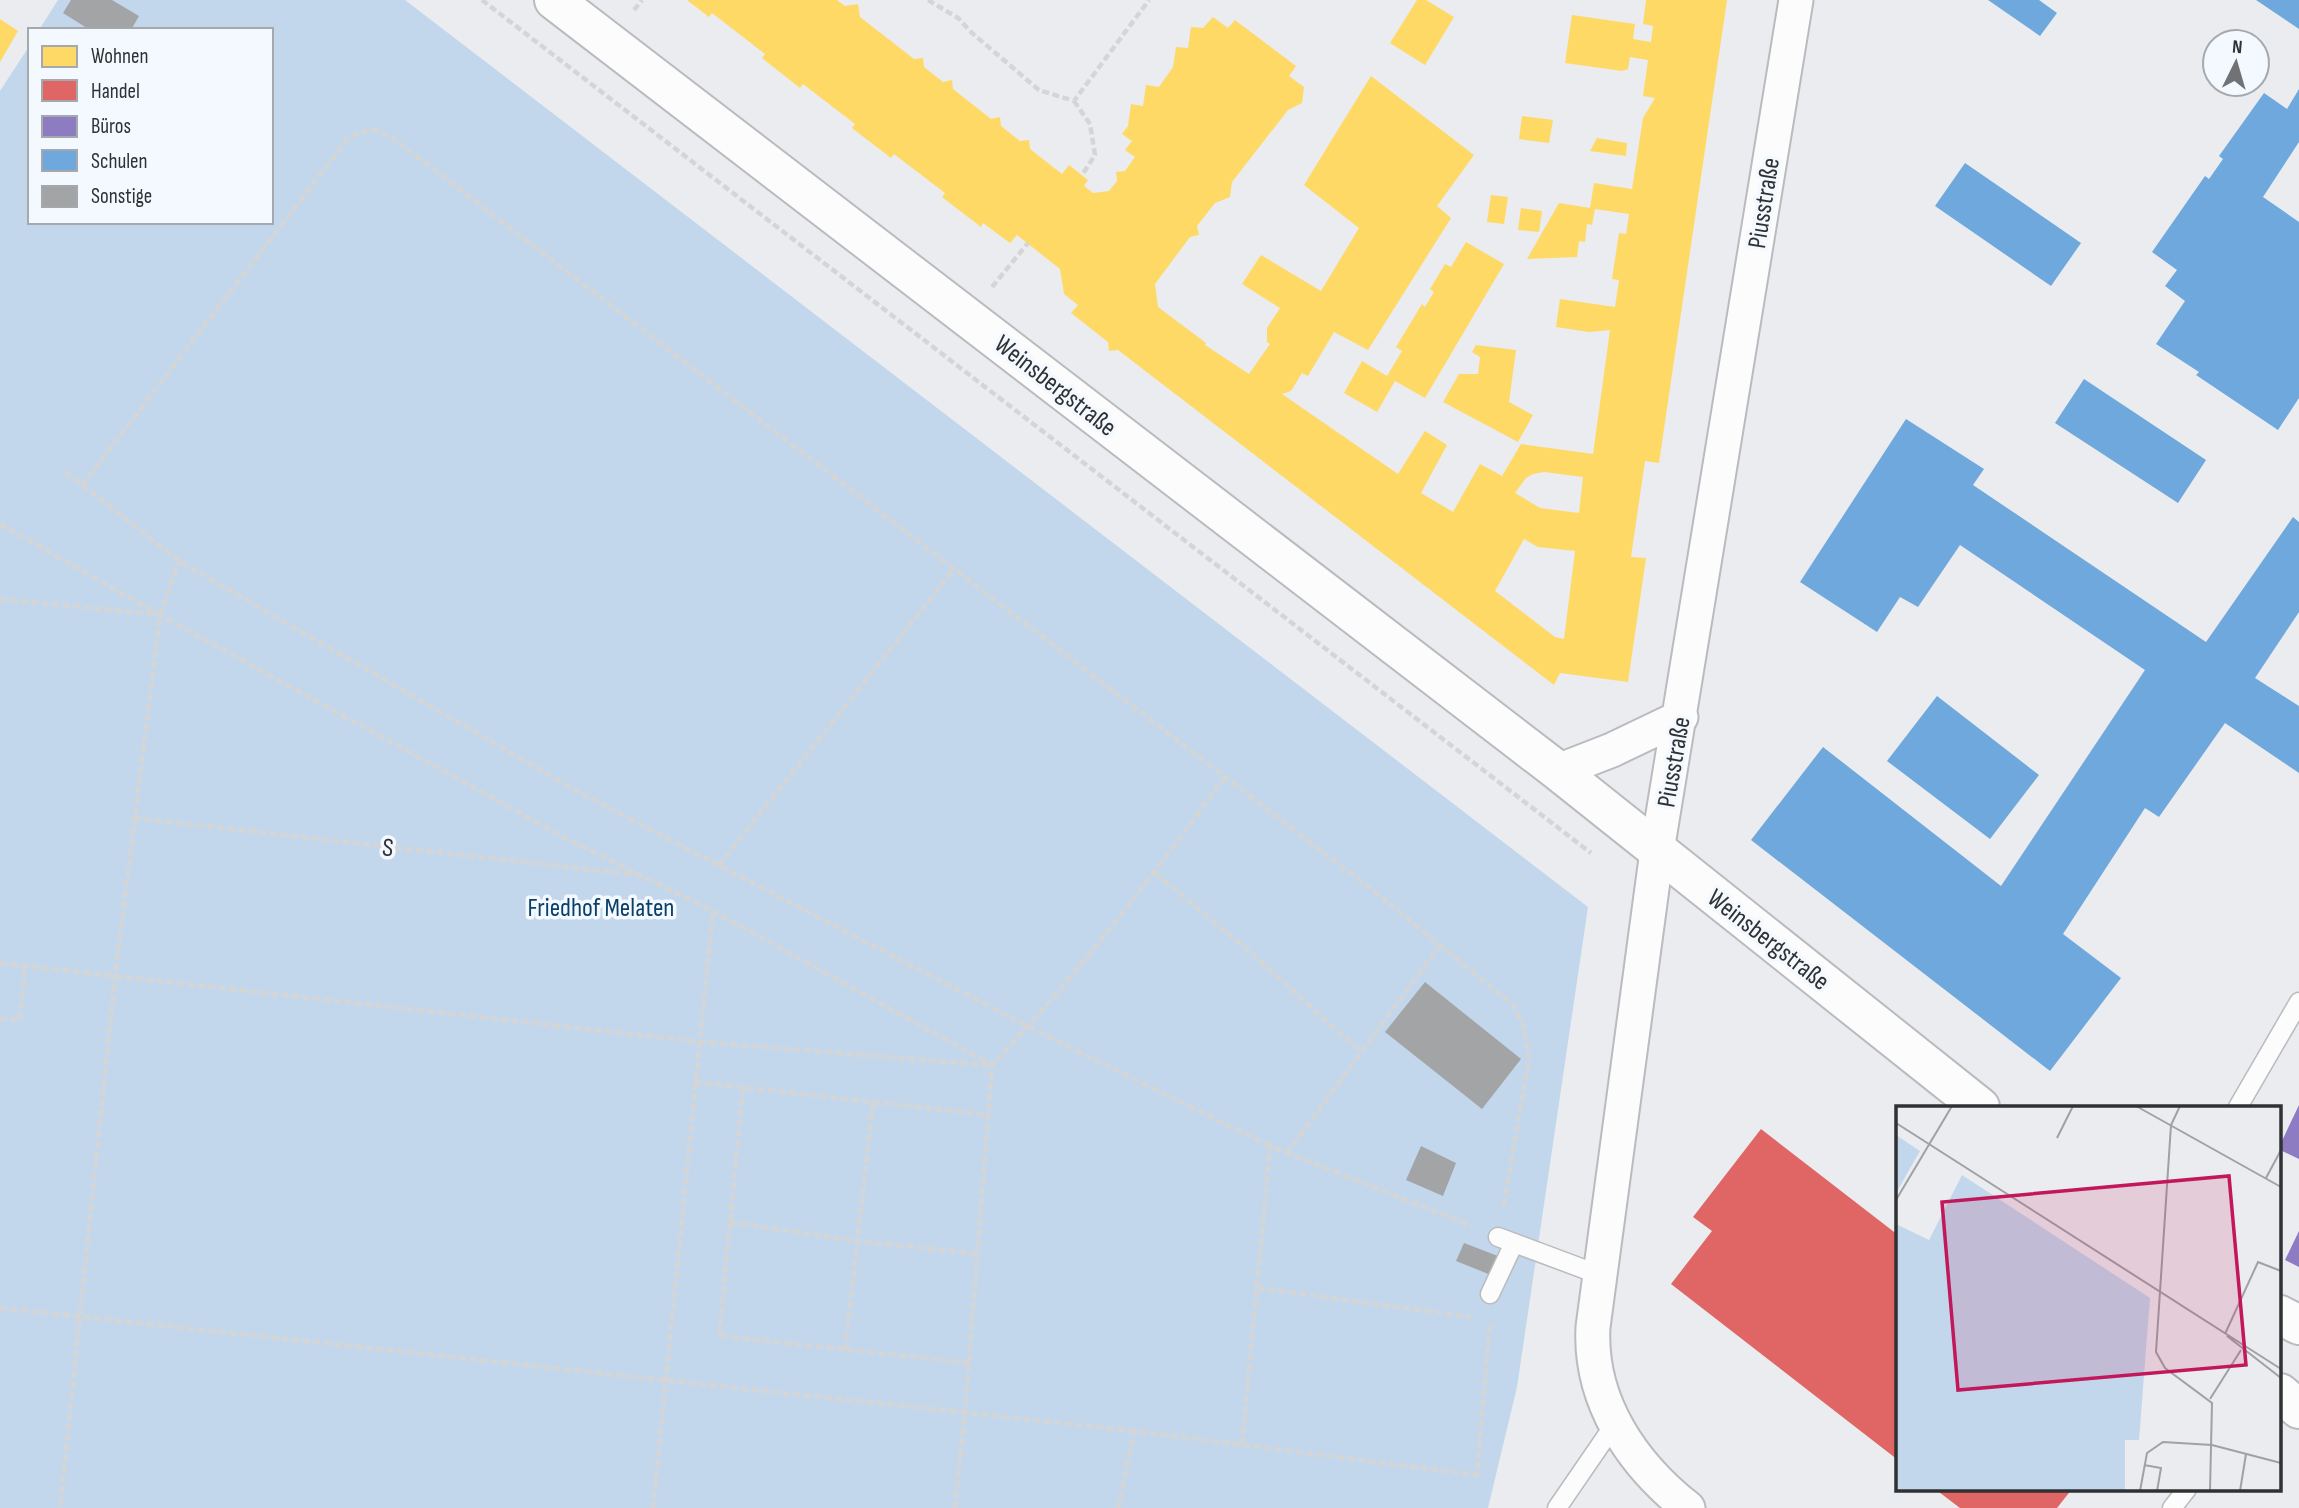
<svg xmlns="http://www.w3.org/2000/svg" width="2299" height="1508" font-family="'Sofia Sans Condensed',sans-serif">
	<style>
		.green { fill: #c2d7ec }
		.homes { fill: #ffd966; fill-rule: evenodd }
		.shops { fill: #e06666 }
		.offices { fill: #8e7cc3 }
		.schools { fill: #6fa8dc }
		.building { fill: #a2a4a6 }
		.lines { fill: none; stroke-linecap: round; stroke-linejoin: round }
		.lane-casing { stroke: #b9bbbe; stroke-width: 21 }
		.street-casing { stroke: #b9bbbe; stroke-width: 37 }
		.secondary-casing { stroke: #b9bbbe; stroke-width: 42 }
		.path { stroke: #d5d5d6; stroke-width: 4.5; stroke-dasharray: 7 3.5; stroke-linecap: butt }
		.lane { stroke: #fcfcfd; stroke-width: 18 }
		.street { stroke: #fcfcfd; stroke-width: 33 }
		.secondary { stroke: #fcfcfd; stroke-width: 38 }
		.labels { text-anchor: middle; stroke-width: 7; stroke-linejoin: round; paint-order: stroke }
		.street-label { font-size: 26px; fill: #2f3133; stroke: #f4f9ff }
		.park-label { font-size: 26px; fill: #09406a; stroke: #f4f9ff }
		.inset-road { fill: none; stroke: #9fa1a4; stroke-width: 2 }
		.view { fill: #c2185b; fill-opacity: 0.15; stroke: #c2185b; stroke-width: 3.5 }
		.inset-edge { fill: none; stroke: #2f3133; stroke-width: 3.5 }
	</style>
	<rect width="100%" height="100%" fill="#eaecef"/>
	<path class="green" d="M58 0H405L1588 907 1517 1387 1488 1508H0V91L30 45V222H271V30H39Z"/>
	<path class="homes" d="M687 0H837L845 6 858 4 860 17 914 59 923 58 924 67 943 82 952 80 953 89 991 119 1000 117 1001 126 1020 141 1029 140 1030 149 1062 174 1069 165 1088 180 1084 186 1093 193 1109 191 1117 181 1116 172 1125 171 1135 157 1125 150 1132 141 1122 134 1128 126 1131 104 1143 106 1146 85 1159 87 1173 67 1176 47 1188 48 1191 27 1203 28 1213 17 1228 28 1235 20 1296 66 1289 76 1304 87 1302 103 1288 110 1232 182 1230 197 1215 203 1197 226 1199 235 1190 237 1155 284 1158 307 1206 343 1205 345 1249 374 1270 344 1267 342V328L1280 308 1242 284 1261 255 1321 291 1359 228 1304 185 1371 76 1474 155 1437 206 1451 218 1368 350 1334 332 1308 376 1302 373 1291 391 1282 394 1398 474 1425 431 1447 445 1421 493 1453 512 1480 464 1502 476 1521 444 1593 454 1610 330 1589 332 1556 327 1560 299 1615 307 1619 280 1612 279 1619 233 1626 234 1629 214 1595 209 1592 225 1587 224 1585 242 1579 241 1577 257 1527 259 1559 203 1590 208 1594 183 1632 189 1643 118 1655 98 1643 96 1648 60 1630 57 1628 69 1622 71 1565 63 1572 15 1635 24 1633 39 1651 42 1653 26 1643 24 1646 0H1727L1659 463 1645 461 1631 557 1646 558 1628 682 1560 673 1554 685 1118 350 1109 351 1108 342 1071 313 1078 305 1064 294 1060 269 1017 235 1010 243 983 223 981 227 942 197 945 193 894 154 891 158 852 128 855 124 803 84 800 88 762 58 765 54 712 13 709 17ZM1544 472 1583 477 1579 513 1540 508 1515 493 1526 478 1533 474ZM1524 539 1538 547 1575 551 1564 639 1555 637 1495 591Z
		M1417 0H1426L1454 17 1425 65 1390 43Z
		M0 19 18 31 0 62Z
		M1522 116 1553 120 1549 143 1519 139Z
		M1597 138 1627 143 1626 156 1590 151Z
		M1491 195 1508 197 1504 224 1487 222Z
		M1521 208 1542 211 1539 232 1518 230Z
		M1466 242 1504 264 1425 398 1395 381 1377 412 1344 393 1362 361 1387 376 1402 351 1396 347 1422 304 1425 307 1434 292 1430 289 1445 264 1451 267Z
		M1476 345 1516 350 1509 402 1533 415 1518 442 1443 402 1459 374H1478L1480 357 1472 352Z"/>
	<path class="shops" d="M1761 1129 1898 1235V1460L1671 1284 1712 1231 1693 1217Z
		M1935 1489H2072L2057 1508H1960Z"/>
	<path class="offices" d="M2299 1105V1159L2280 1150V1145Z
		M2299 1231V1267L2285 1260Z"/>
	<path class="schools" d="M1988 0H2039L2057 13 2040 36Z
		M2256 0H2299V29Z
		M2299 89V142L2263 197 2299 222V398L2278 430 2196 375 2199 372 2156 344 2185 301 2165 286 2177 270 2152 252 2205 176 2209 179 2223 159 2219 156 2264 93 2287 109Z
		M1965 163 2081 243 2051 286 1935 206Z
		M2084 379 2206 460 2178 503 2055 423Z
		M1906 419 1984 469 1973 485 2206 642 2293 517 2299 522V612L2255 678 2299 706V773L2225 723 2159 817 2145 808 2063 934 2121 978 2050 1071 1751 840 1823 747 2001 886 2145 670 1960 545 1918 607 1900 597 1877 632 1800 582Z
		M1937 696 2039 775 1990 839 1887 761Z"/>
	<path class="building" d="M71 0H112L139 16 131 30H90L63 13Z
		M1425 982 1521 1059 1482 1109 1385 1032Z
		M1421 1146 1456 1163 1443 1196 1406 1180Z
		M1464 1243 1503 1258 1496 1277 1456 1261Z"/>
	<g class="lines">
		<defs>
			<path id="lane" d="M2238 1107 2299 1002
				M1498 1237 1600 1275
				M1490 1294 1514 1243
				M1557 1508 1614 1425
				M2172 1508 2187 1489"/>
			<path id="street" d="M1558 771 1612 750 1681 717
				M1688 1508C1632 1464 1589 1401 1593 1327L1657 851 1796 0"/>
			<path id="secondary" d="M554 0 1558 771 1980 1107
				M2280 1315 2299 1325
				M2280 1393 2299 1409"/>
		</defs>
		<use href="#lane" class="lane-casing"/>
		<use href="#street" class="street-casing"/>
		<use href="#secondary" class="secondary-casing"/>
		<path class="path" d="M482 0 1591 853
			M928 0 958 18 972 33 1039 90 1074 101 1149 0
			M634 10 642 0
			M1074 101 1090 124 1095 155 1082 175
			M992 287 1028 243
			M66 472 179 561 586 796 1029 1027 1270 1146
			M82 485 349 137 371 129 389 135 1384 899 1513 1005 1523 1025 1529 1058 1503 1208
			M0 524 160 615 115 977 60 1508
			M0 599 160 615 571 841 713 911 992 1065
			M160 615 179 561
			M134 818 638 875
			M719 865 954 569
			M1155 873 1249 951 1361 1052
			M0 963 700 1042 988 1065
			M0 1019 20 1020 25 966
			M695 1082 989 1115
			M743 1088 719 1336 969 1363
			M1287 1153 1440 945
			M730 1222 858 1241 978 1254
			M1258 1288 1471 1317
			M0 1308 1134 1431
			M845 1350 873 1102
			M1242 1444 1270 1146 1472 1226
			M653 1508 713 911
			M955 1508 965 1413 992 1065C1077 975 1152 877 1224 778
			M1118 1508 1134 1431 1477 1475 1490 1322"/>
		<use href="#lane" class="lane"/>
		<use href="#street" class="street"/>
		<use href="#secondary" class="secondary"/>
	</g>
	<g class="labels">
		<g class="street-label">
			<text transform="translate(1763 203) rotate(-81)" y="9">Piusstraße</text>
			<text transform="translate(1056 385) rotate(38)" y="9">Weinsbergstraße</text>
			<text transform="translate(1673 762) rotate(-80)" y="9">Piusstraße</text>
			<text transform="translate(388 847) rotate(6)" y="9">S</text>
			<text transform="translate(1769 939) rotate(38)" y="9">Weinsbergstraße</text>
		</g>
		<g class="park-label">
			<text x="601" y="916">Friedhof Melaten</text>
		</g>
	</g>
	<g transform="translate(1896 1106)">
		<rect width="385" height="385" fill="#eaecef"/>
		<path d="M0 29 24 45 0 87ZM66 69 254 192 243 334H229V385H0V118L33 134Z" fill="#c2d7ec"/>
		<path class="inset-road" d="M240 0 385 81M284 0 275 19 260 246 269 262 316 297 314 385M0 17 385 263M161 32 177 0M370 72 385 44M0 94 56 0M329 228 362 156 385 165M331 230 385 272M314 293 345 244M248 359 265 362 261 385M244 385 251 347 267 336 316 339 385 357M344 385 350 348"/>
		<path class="view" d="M333 70 350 259 62 284 46 96Z"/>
		<rect width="385" height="385" class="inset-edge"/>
	</g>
	<rect x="28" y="28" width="245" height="196" fill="#f4f9ff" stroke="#a5a9ad" stroke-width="2"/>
	<rect x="42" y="46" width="35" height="21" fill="#ffd966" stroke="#a5a9ad" stroke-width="2"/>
	<text x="91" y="63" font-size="21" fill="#2f3133">Wohnen</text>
	<rect x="42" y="80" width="35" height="21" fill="#e06666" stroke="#a5a9ad" stroke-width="2"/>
	<text x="91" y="98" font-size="21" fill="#2f3133">Handel</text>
	<rect x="42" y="116" width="35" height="21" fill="#8e7cc3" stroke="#a5a9ad" stroke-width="2"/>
	<text x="91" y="133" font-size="21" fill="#2f3133">Büros</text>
	<rect x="42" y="150" width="35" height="21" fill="#6fa8dc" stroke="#a5a9ad" stroke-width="2"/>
	<text x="91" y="168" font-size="21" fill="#2f3133">Schulen</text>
	<rect x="42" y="186" width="35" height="21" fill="#a2a4a6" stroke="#a5a9ad" stroke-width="2"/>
	<text x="91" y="203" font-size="21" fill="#2f3133">Sonstige</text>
	<g transform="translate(2236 63) rotate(5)"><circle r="33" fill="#f4f9ff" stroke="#a5a9ad" stroke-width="2"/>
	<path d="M0-5L12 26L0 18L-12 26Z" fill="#707275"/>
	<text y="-10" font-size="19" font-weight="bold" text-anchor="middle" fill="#2f3133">N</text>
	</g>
</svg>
